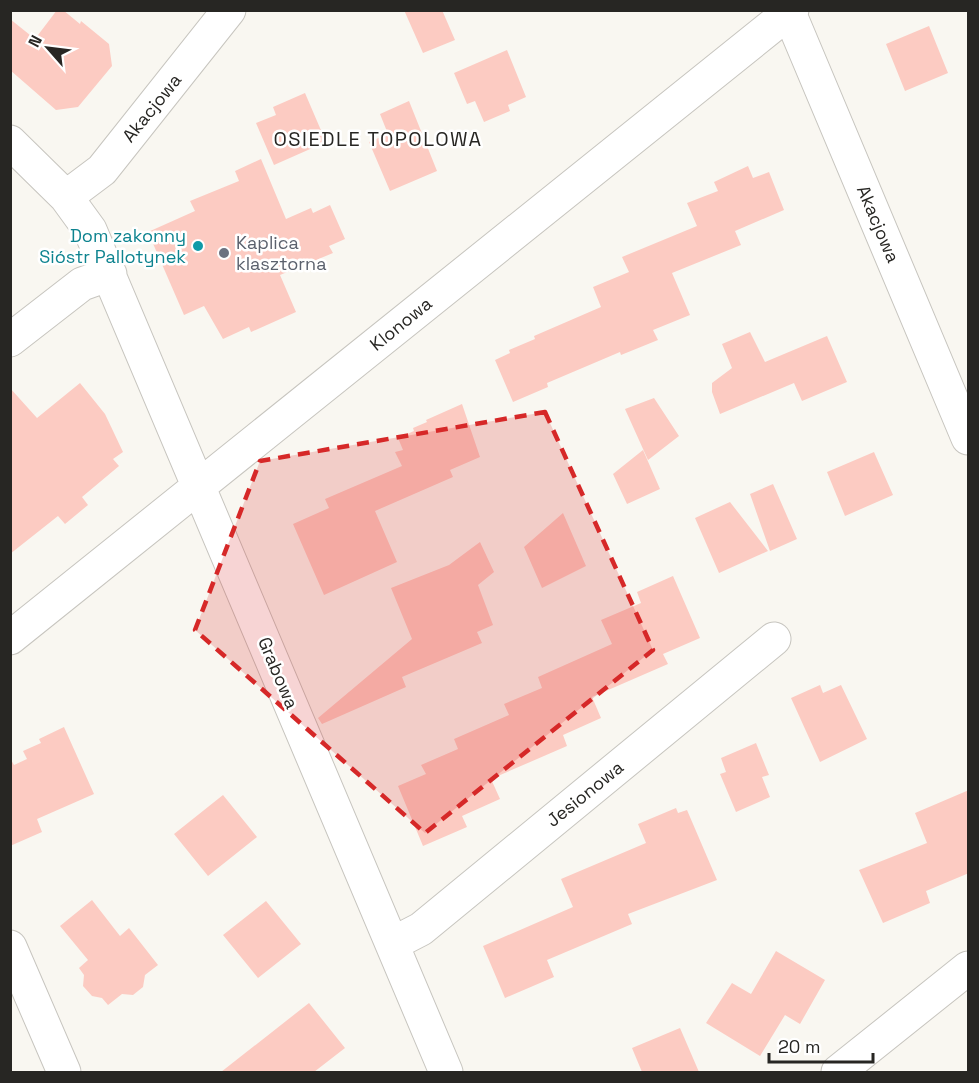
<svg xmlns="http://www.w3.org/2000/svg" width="979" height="1083" font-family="'Space Grotesk',sans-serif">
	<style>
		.building { fill: #fccbc2 }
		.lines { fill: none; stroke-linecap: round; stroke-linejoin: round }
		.street-casing { stroke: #c7c5bf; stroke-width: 35 }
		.street { stroke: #fff; stroke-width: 33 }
		.marked { fill: #d62828; fill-opacity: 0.2; stroke: #d62828; stroke-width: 4.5; stroke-dasharray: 12 8; stroke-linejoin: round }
		.culture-dot { fill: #0f9aa8; stroke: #fff; stroke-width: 2 }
		.worship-dot { fill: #6b7280; stroke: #fff; stroke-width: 2 }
		.labels { text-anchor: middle; stroke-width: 5; stroke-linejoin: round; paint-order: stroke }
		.street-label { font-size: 18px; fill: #272623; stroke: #fff }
		.culture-label { font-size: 18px; fill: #0d838f; stroke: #fff; text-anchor: end }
		.worship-label { font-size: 18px; fill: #5b616d; stroke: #fff; text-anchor: start }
		.neighbourhood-label { font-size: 20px; letter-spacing: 1.5px; fill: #272623; stroke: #fff }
	</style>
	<rect width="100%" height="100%" fill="#f9f7f1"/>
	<path class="building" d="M57 10H63L80 24 81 21 109 44 112 66 78 107 56 110 10 70V19L35 39Z
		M404 10H442L455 40 423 53Z
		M929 26 948 73 905 91 886 44Z
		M507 50 526 97 508 105 510 111 484 122 475 101 467 104 454 73Z
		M305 93 326 142 274 165 256 123 276 115 273 107Z
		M409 101 437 171 390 191 369 142 388 134 380 114Z
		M261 159 286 219 311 208 313 213 330 205 345 239 329 246 333 253 280 275 296 312 251 332 249 327 223 339 204 306 184 315 148 232 195 211 190 201 239 181 235 171Z
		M748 166 753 178 769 172 784 210 735 231 741 245 672 273 690 315 653 330 658 340 621 355 620 352 547 383 548 387 513 402 495 360 510 353 509 350 535 339 534 336 601 307 593 287 629 272 622 257 697 226 687 203 718 191 714 182Z
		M750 332 765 362 827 336 847 382 802 401 794 383 720 414 712 392V383L732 368 722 344Z
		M80 383 105 414 123 452 113 459 119 466 82 497 88 505 65 524 58 516 10 554V388L37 418Z
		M654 398 679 436 648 460 625 409Z
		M462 404 480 457 450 470 453 477 375 511 397 562 324 595 293 524 329 508 325 499 402 466 395 452 403 450 398 438 414 431 413 428 427 422 426 420Z
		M643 450 660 489 627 504 613 474Z
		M874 452 893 495 845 516 827 472Z
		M773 484 797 539 770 551 750 494Z
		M730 502 768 551 719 573 695 518Z
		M563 513 586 566 542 588 524 547Z
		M480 542 494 572 478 585 493 625 477 632 482 643 402 677 406 687 322 724 318 718 412 639 391 588 449 565Z
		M673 576 700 638 663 654 668 664 592 697 601 718 563 735 567 746 491 779 500 799 462 816 467 827 423 846 398 786 426 774 421 765 458 749 454 739 509 715 504 704 542 688 538 677 612 644 601 620 641 603 637 592Z
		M820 685 823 693 841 685 867 739 820 762 791 698Z
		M64 727 94 794 37 819 42 832 10 846V758L14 765 27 759 23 751 41 743 39 739Z
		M756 743 769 775 762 777 770 797 736 812 720 774 726 772 721 758Z
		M969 790V873L926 891 930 903 883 923 859 870 927 843 915 813Z
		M223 795 257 837 208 876 174 834Z
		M676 808 678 813 687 810 717 880 628 914 632 924 547 960 554 977 505 998 483 946 573 907 561 879 646 843 638 824Z
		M92 900 120 936 129 928 158 965 145 975 143 987 133 995 122 994 108 1005 102 998 92 996 83 986 84 975 79 968 88 960 60 926Z
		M266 901 301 944 258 978 223 935Z
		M776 951 825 980 800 1024 785 1015 760 1056 706 1023 732 983 751 994Z
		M309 1003 345 1048 314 1072H221Z
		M680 1028 699 1072H642L632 1048Z"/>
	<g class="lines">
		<defs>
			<path id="street" d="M788 10 968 438
				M10 142 66 197 90 230 446 1072
				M66 197 102 170 229 10
				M10 340 82 284 110 274
				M10 638 792 10
				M392 944 421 929 774 639
				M10 947 64 1072
				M838 1072 968 968"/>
		</defs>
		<use href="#street" class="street-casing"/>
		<use href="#street" class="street"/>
	</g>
	<path class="marked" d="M545 412 653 650 425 833 195 630 260 461Z"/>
	<circle class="culture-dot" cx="198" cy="246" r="6"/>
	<circle class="worship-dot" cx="224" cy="253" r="6"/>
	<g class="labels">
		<g class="street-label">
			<text transform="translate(152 108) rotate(-51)" y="6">Akacjowa</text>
			<text transform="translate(878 224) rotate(67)" y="6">Akacjowa</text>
			<text transform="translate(401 324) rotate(-39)" y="6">Klonowa</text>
			<text transform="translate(278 673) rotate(67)" y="6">Grabowa</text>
			<text transform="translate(585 794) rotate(-39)" y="6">Jesionowa</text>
		</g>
		<g class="culture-label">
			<text x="186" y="242">Dom zakonny<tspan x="186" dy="21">Sióstr Pallotynek</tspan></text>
		</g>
		<g class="worship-label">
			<text x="236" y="249">Kaplica<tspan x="236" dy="21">klasztorna</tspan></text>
		</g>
		<g class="neighbourhood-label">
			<text x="378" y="146">OSIEDLE TOPOLOWA</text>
		</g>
	</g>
	<rect width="979" height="1083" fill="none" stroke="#272623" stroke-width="24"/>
	<g transform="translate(48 48) rotate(298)" stroke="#ffffff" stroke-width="4.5" paint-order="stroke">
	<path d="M0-4.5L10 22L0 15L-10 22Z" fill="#272623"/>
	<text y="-9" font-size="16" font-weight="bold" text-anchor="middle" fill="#272623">N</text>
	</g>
	<path d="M769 1053v9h104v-9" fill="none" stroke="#272623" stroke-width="3"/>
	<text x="778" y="1053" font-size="18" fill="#272623" stroke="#ffffff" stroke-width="4.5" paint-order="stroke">20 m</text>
</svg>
